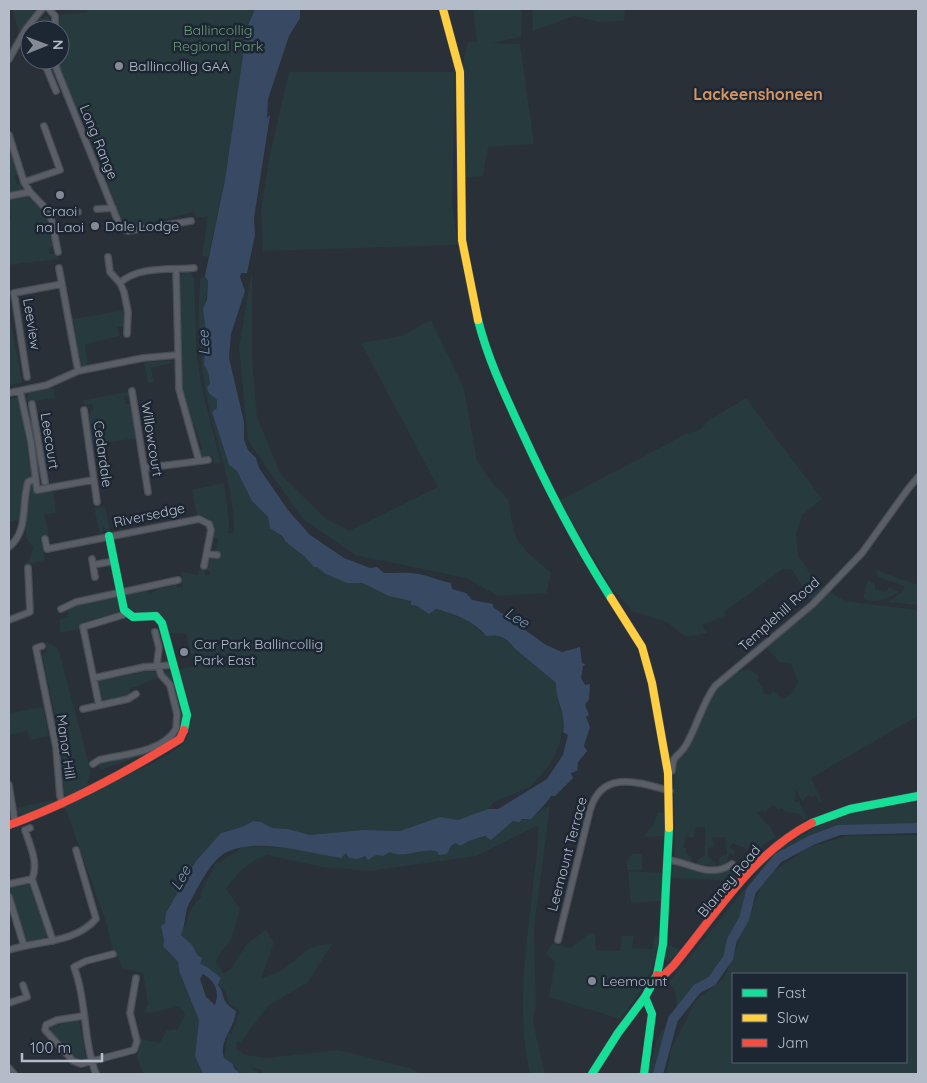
<svg xmlns="http://www.w3.org/2000/svg" width="927" height="1083" font-family="Quicksand,sans-serif">
	<style>
		.green { fill: #273a3e; fill-rule: evenodd }
		.water { fill: #384963; fill-rule: evenodd }
		.lines { fill: none; stroke-linecap: round; stroke-linejoin: round }
		.river { stroke: #384963; stroke-width: 10 }
		.street-casing { stroke: #484c53; stroke-width: 8 }
		.fast-casing { stroke: #484c53; stroke-width: 9 }
		.slow-casing { stroke: #484c53; stroke-width: 9 }
		.jam-casing { stroke: #484c53; stroke-width: 9 }
		.street { stroke: #5a5e66; stroke-width: 5.5 }
		.fast { stroke: #16e098; stroke-width: 8 }
		.slow { stroke: #ffcf43; stroke-width: 8 }
		.jam { stroke: #f24e42; stroke-width: 8 }
		.poi-dot { fill: #848b96; stroke: #1d2633; stroke-width: 2 }
		.labels { text-anchor: middle; stroke-width: 5; stroke-linejoin: round; paint-order: stroke }
		.park-label { font-size: 14px; fill: #6b9a76; stroke: #1d2633 }
		.poi-label { font-size: 14px; fill: #b4bcc9; stroke: #1d2633; text-anchor: start }
		.street-label { font-size: 14px; fill: #b4bcc9; stroke: #1d2633 }
		.water-label { font-size: 15px; font-style: italic; fill: #7c92b1; stroke: #1d2633 }
		.quarter-label { font-size: 16px; font-weight: bold; fill: #d59563; stroke: #1d2633 }
	</style>
	<rect width="100%" height="100%" fill="#2a3038"/>
	<path class="green" d="M12 9H37L19 32Z
		M87 9H255L248 24 252 28 251 37 245 41 225 180 208 257 202 256 208 216 196 218 194 212 132 227 123 222 84 123 55 71 50 73 46 64 60 60V30H58L60 15 87 12Z
		M473 9H522L521 37 493 43 520 44 534 144 488 147 483 176 465 178 463 62 468 42H477Z
		M532 9H625L624 21 599 22 574 16 533 31Z
		M47 16 51 21V30H31L40 19Z
		M289 72H455L452 204 458 245 263 251 261 210 269 159Z
		M9 142 19 174 15 176 17 184 22 183 21 190 9 192Z
		M27 196 49 215 55 245 49 249V254H55L59 259 9 265V220H11L9 198Z
		M184 270H189L194 279 197 359 203 393 221 463 214 464 213 456 204 457 200 456 199 451 202 449 194 424H191L181 387 180 279Z
		M252 270V359L257 417 281 475 325 518 349 531 438 487 361 343 402 336 431 320 464 389 477 461 491 481 509 501C513 545 520 545 551 573L546 593 498 596 466 578 355 555 303 519 248 441 239 348Z
		M205 276 208 281 204 318 206 331 204 365 208 372 210 383 207 387C208 396 212 394 217 400V408L212 412 227 460 237 471 252 501 268 517 272 527 286 542 317 567 340 580 361 583 380 592 408 599 411 601V605L423 609 445 611 471 623 486 636C498 634 507 638 514 648L556 683 560 710 565 719 559 746 549 766 530 787 494 802 488 809 472 816 458 820 440 817 400 831 362 830 310 835 288 829 272 828 253 821 242 827 221 833 196 861 179 890 161 931 166 950 178 962 179 971 199 1020 195 1056 203 1074H143L137 1057 141 1039 160 1043 166 1031 178 1029 185 1014 179 1006 151 1013 143 1012 148 1004 143 973 123 968 112 947 107 925 65 807 168 755 182 745 187 739 192 718 178 670 194 666 186 634 168 633C156 597 148 623 127 610L125 598 128 595 147 591 150 594 158 589 176 585 178 588 183 587 181 572 198 575 202 567 206 576 210 574 207 569 209 559H218L220 553 215 552 218 539 214 538C216 525 212 516 197 515L192 490 224 483 229 522 228 533 234 532C234 491 220 453 210 413 200 369 197 324 200 279Z
		M125 310 126 326 117 327 119 336 85 344 88 367H81L73 319Z
		M9 313 22 382 9 386Z
		M169 360 173 363 151 368 154 382 148 383 144 363Z
		M54 388 55 398 27 402 28 393Z
		M128 392 129 396 124 397 125 404H131L138 438 102 443 101 446 93 447 89 413 93 410 92 404 84 405V400Z
		M17 398 21 403 31 477 25 481 20 520 9 522V399Z
		M746 398 822 499 802 515 796 535 798 556 822 589 812 601 792 570 783 569 724 612 726 615 702 625 707 633 686 637 667 622 634 612 612 589 559 501 686 434 699 430 711 419Z
		M30 485H33L35 493 53 492 56 513 44 515 49 535 40 537 45 560 24 565 30 559 33 548 25 535Z
		M105 507 110 532 105 531 103 525V531L100 534 94 508Z
		M876 570 918 585V605L888 602 902 592 905 586 878 577Z
		M868 580 875 584V589L886 592 889 587 899 592C889 598 873 605 863 598Z
		M827 590 845 601 918 610V716L811 778 822 802 820 803 816 795 811 797 808 795 802 801 796 789 794 802H799L807 818 804 820 799 814 786 812 781 808 779 810 775 806H771L765 812 763 810 757 813 770 827 776 837 763 845 750 861 755 849 751 845 747 849 732 843 730 848 734 850V855L730 853 725 864 720 865 719 858 727 854 725 837 712 838 714 847 708 848V857L716 863V866L697 864V860L705 855V827H696L693 838 686 836 683 847 686 848V854L692 857 691 862 675 856 674 784 676 760 682 755 684 756C696 724 710 676 748 669L759 676 757 681 762 686 763 693 771 695 773 691 782 699 792 693 798 682 791 664 780 662 765 646Z
		M113 596 118 599 120 608 118 614 100 617 83 623 80 629 60 633V620L68 617V607Z
		M46 641 58 648 91 772 86 787 66 797 64 794 61 744 42 654 47 652Z
		M144 670 155 672 158 678C147 681 140 686 131 688L128 695 104 701 100 698 97 683 99 680 136 674Z
		M165 671 171 673C175 689 192 724 177 737 168 746 154 752 143 758L138 757 100 770 99 766 102 762 135 757 157 748 175 737 179 730 181 716 172 682 165 676Z
		M43 707 49 736 30 740 27 731 9 735V713Z
		M55 800 52 805 23 816 17 813 15 808Z
		M918 800V827L829 830 778 856 751 889 728 943 726 956 711 980 696 988 673 1019 656 1068 652 1074H648L657 1040 677 1006 675 990 669 982 766 863 785 845 831 819 859 811Z
		M550 806 534 927 536 1004 533 1023 545 1074H530C516 1012 526 949 533 886 535 866 539 846 538 825L476 856 370 871 322 867 267 855 255 860 240 871 226 889 240 909 231 940 217 958 216 962 224 973 230 970 247 944 266 930 274 942 261 978 278 973 312 947 333 943 307 983 268 1006 240 1043 237 1041 236 1049 245 1055 266 1058 339 1050 409 1068 421 1074H262L261 1070 251 1067 261 1074C250 1074 238 1077 234 1064L224 1058 228 1033 231 1034 239 1013 238 1009 229 1004 225 990 218 985 220 978 199 964 198 957 181 935C187 923 190 903 201 898L202 890 217 861 219 863 244 846 291 848 340 858 346 853C354 859 361 856 370 858L376 855 382 856 390 852 407 855 430 849 447 854 451 846 457 843 460 846 469 841 498 834 499 831 513 821C529 822 535 812 550 806Z
		M658 812 665 813 666 836 644 837 654 824Z
		M918 835V1074H666L671 1050 696 1000 724 978 761 886 773 872 809 847 847 836ZM906 974V1062H733V974Z
		M632 854H642V870H627V861Z
		M674 863C701 871 707 875 734 867L740 870 743 867 745 869 736 881 675 878 671 877Z
		M628 871 664 873 662 901 631 903Z
		M29 882 47 934 46 941 28 943 27 941 9 890 11 885Z
		M590 933H595L596 950 620 951 622 936H634L632 948 652 949 655 935 660 938C655 970 640 995 620 1019L549 997 555 962 546 954 553 943 570 948Z
		M666 944 681 950 667 963 664 955Z
		M77 1020 79 1021 86 1059H75L50 1030 51 1027Z"/>
	<path class="water" d="M255 9H304L300 10V18L289 36 268 99 267 118 270 115 254 218 255 235 247 273H241L240 277 245 291 231 334 229 358 244 422V440L248 450 256 458 259 468 288 510 310 535 344 558 370 568 377 567 384 573C395 573 407 572 419 574 430 576 440 581 451 583L452 589 466 593 472 600 493 604V607L546 645 562 652 580 647 582 663 586 665 583 666 581 678 585 685 590 684 589 699 585 705 589 715 586 717 590 727 584 746 587 751 578 762 577 771 571 773 573 778 555 796H551C546 804 539 810 531 819H522L519 822 513 821 491 840 485 836 469 841 460 846 456 843 451 846 447 854 438 855V852C422 846 407 860 390 852L383 856 376 855 368 860 365 856 358 859 349 858 346 853 341 858C307 853 252 835 222 855 210 863 197 889 190 902 184 911 186 925 181 935L192 945 198 956 202 958 200 964 207 967 221 978 218 985C227 995 218 1000 236 1011 235 1028 218 1041 224 1058L233 1064 234 1068 241 1074H203L195 1056 199 1020 179 971 178 962 163 946 164 941 161 926 165 923 166 913 196 861 221 833 242 827 253 821 261 822 272 828 288 829 310 835 362 830 400 831 440 817 458 820 488 809H498L547 779 563 755 568 735 563 732C567 715 555 700 556 683L514 648C507 637 498 634 486 636 476 622 452 613 436 609L429 614 417 606 411 605V601L389 596 362 583H347L326 574 317 567H314L305 557 286 542 282 536 270 528 268 517 252 501 237 471 229 465 212 412 217 408V400C212 394 208 396 207 387L210 383 208 372 204 365 206 331 203 309 207 300 208 281 205 276 225 180 245 41 251 37 252 28 248 25ZM203 974C215 981 220 991 215 1005L206 997 200 979Z"/>
	<g class="lines">
		<path class="river" d="M658 1074 673 1019 697 989 712 981 728 958 732 940 744 919 751 891 778 858 812 840 839 830 918 828"/>
		<defs>
			<path id="street" d="M49 9 55 16V30
				M9 59 26 29 42 9
				M46 60 44 62 56 91
				M55 60 57 70 121 229 128 231 191 221
				M9 135 24 182 60 170 44 126
				M24 182 30 192 50 213 78 212
				M9 196 30 192
				M97 209 113 208
				M50 213 58 252
				M108 257 110 272 120 283 124 292 128 312 127 334
				M59 268 78 371
				M176 269 179 389 199 461
				M120 283C137 266 171 270 194 268
				M27 377 14 293 62 284
				M20 391 31 442 37 490 93 480
				M132 391 148 492
				M9 393 47 385 78 371 143 358 177 355
				M32 404 45 482
				M84 410 97 502
				M145 468 208 460
				M45 539 47 549 199 519 209 524 211 530 204 566
				M9 547C29 530 21 506 28 482L35 479
				M207 554 217 555
				M92 559 95 577
				M93 565 114 561
				M61 609 76 602 178 580
				M9 620 30 612 28 568
				M42 646 36 648 56 747 60 796 63 804
				M94 678 144 667 173 665
				M99 705 83 627 126 614
				M83 709 128 699 136 694
				M93 764 99 760C123 754 162 753 176 729L177 714 170 685 161 675 157 663 159 648 155 632
				M668 773 672 771C673 752 678 759 686 745 697 726 702 704 715 686L813 604 862 553 908 489 918 477
				M9 785 15 823
				M669 860C692 863 710 879 732 864
				M32 879 53 941
				M9 884 32 879C39 863 30 846 25 830L30 828
				M9 897 24 946
				M558 940 590 810C602 769 638 782 670 791
				M9 950C38 940 74 944 96 919L76 850
				M9 1003 27 997 23 985
				M83 1016 57 1020 46 1025 45 1030 73 1061 81 1064 134 1050 137 1041 130 1013 136 978
				M9 1068 14 1074
				M96 1074C83 1040 87 1002 74 967L86 961 113 954"/>
			<path id="fast" d="M478 320C488 360 506 397 523 434 549 491 577 545 611 598
				M109 536 124 610 133 617 156 616 162 623 187 715 184 730
				M812 823 850 809 918 796
				M592 1074 618 1033 645 997 657 975 663 944 669 828
				M644 1074 652 1014 645 997"/>
			<path id="slow" d="M443 9 460 72 462 240 478 320
				M611 598 642 647 652 683 668 773 669 828"/>
			<path id="jam" d="M9 825C70 803 125 773 180 739L184 730
				M657 975 662 977 673 966C715 916 752 853 812 823"/>
		</defs>
		<use href="#street" class="street-casing"/>
		<use href="#fast" class="fast-casing"/>
		<use href="#slow" class="slow-casing"/>
		<use href="#jam" class="jam-casing"/>
		<use href="#street" class="street"/>
		<use href="#fast" class="fast"/>
		<use href="#slow" class="slow"/>
		<use href="#jam" class="jam"/>
	</g>
	<g class="poi-dot">
		<circle cx="119" cy="66" r="5"/>
		<circle cx="60" cy="195" r="5"/>
		<circle cx="95" cy="226" r="5"/>
		<circle cx="184" cy="652" r="5"/>
		<circle cx="592" cy="981" r="5"/>
	</g>
	<g class="labels">
		<g class="park-label">
			<text x="218" y="35">Ballincollig<tspan x="218" dy="16">Regional Park</tspan></text>
		</g>
		<g class="poi-label">
			<text x="129" y="71">Ballincollig GAA</text>
			<text x="60" y="216" text-anchor="middle">Craoi<tspan x="60" dy="16">na Laoi</tspan></text>
			<text x="105" y="231">Dale Lodge</text>
			<text x="194" y="649">Car Park Ballincollig<tspan x="194" dy="16">Park East</tspan></text>
			<text x="602" y="986">Leemount</text>
		</g>
		<g class="street-label">
			<text transform="translate(99 142) rotate(68)" y="5">Long Range</text>
			<text transform="translate(32 324) rotate(81)" y="5">Leeview</text>
			<text transform="translate(152 439) rotate(81)" y="5">Willowcourt</text>
			<text transform="translate(50 441) rotate(81)" y="5">Leecourt</text>
			<text transform="translate(103 454) rotate(82)" y="5">Cedardale</text>
			<text transform="translate(149 515) rotate(-12)" y="5">Riversedge</text>
			<text transform="translate(779 614) rotate(-42)" y="5">Templehill Road</text>
			<text transform="translate(66 747) rotate(82)" y="5">Manor Hill</text>
			<text transform="translate(567 854) rotate(-75)" y="5">Leemount Terrace</text>
			<text transform="translate(729 881) rotate(-50)" y="5">Blarney Road</text>
		</g>
		<g class="water-label">
			<text transform="translate(204 343) rotate(-92)" y="5">Lee</text>
			<text transform="translate(517 618) rotate(31)" y="5">Lee</text>
			<text transform="translate(181 878) rotate(-61)" y="5">Lee</text>
		</g>
		<g class="quarter-label">
			<text x="758" y="100">Lackeenshoneen</text>
		</g>
	</g>
	<rect width="927" height="1083" fill="none" stroke="#b4bcc9" stroke-width="20"/>
	<rect x="732" y="973" width="175" height="90" fill="#1d2633" stroke="#59626f"/>
	<rect x="742" y="989" width="25" height="8" fill="#16e098" stroke="#59626f"/>
	<text x="777" y="998" font-size="15" fill="#b4bcc9">Fast</text>
	<rect x="742" y="1014" width="25" height="8" fill="#ffcf43" stroke="#59626f"/>
	<text x="777" y="1023" font-size="15" fill="#b4bcc9">Slow</text>
	<rect x="742" y="1039" width="25" height="8" fill="#f24e42" stroke="#59626f"/>
	<text x="777" y="1048" font-size="15" fill="#b4bcc9">Jam</text>
	<g transform="translate(45 45) rotate(89)"><circle r="24" fill="#1d2633" stroke="#59626f"/>
	<path d="M0-4L9 19L0 12L-9 19Z" fill="#848b96"/>
	<text y="-8" font-size="14" font-weight="bold" text-anchor="middle" fill="#b4bcc9">N</text>
	</g>
	<path d="M22 1053v8h80v-8" fill="none" stroke="#b4bcc9" stroke-width="2.5"/>
	<text x="30" y="1053" font-size="15" fill="#b4bcc9" stroke="#1d2633" stroke-width="4" paint-order="stroke">100 m</text>
</svg>
